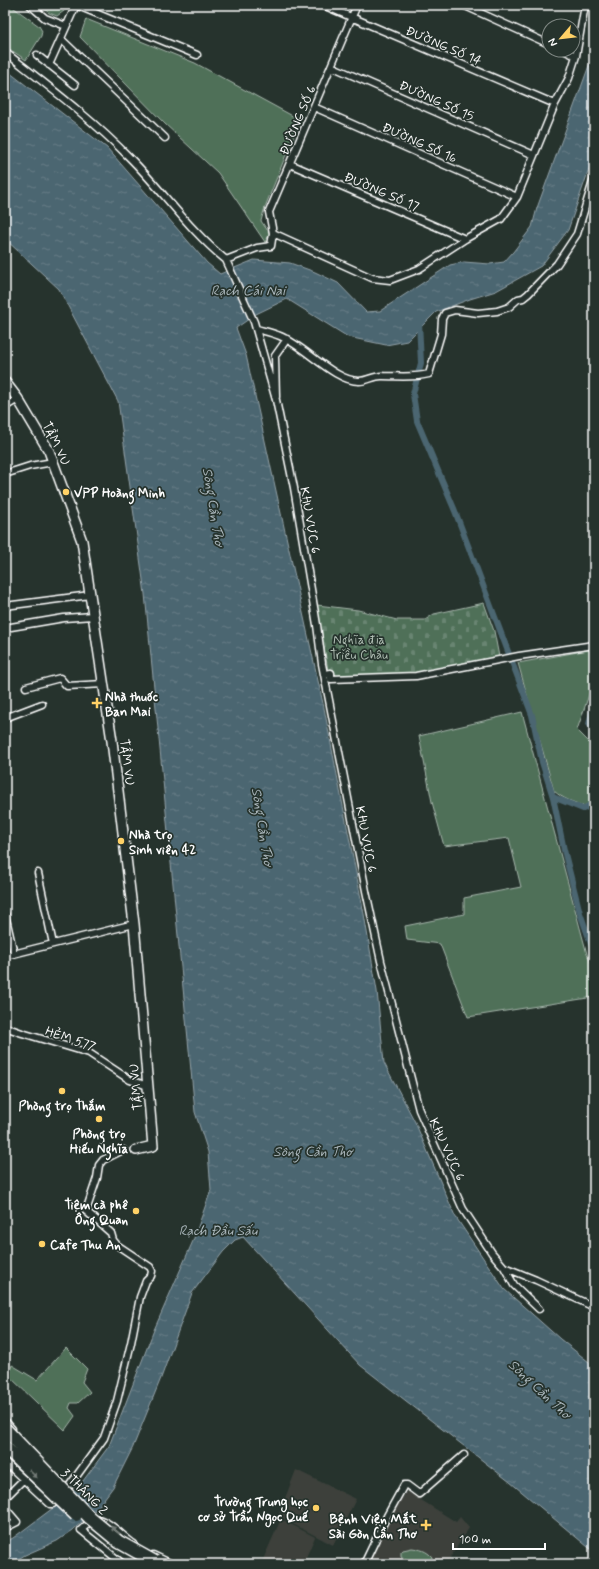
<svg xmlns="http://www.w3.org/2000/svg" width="599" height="1569" font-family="Mynerve,sans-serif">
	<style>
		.built { fill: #3c413b }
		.green { fill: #4f6f59; stroke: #a7b7ac }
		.cemetery { fill: url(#cemetery-stones); stroke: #a7b7ac }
		.water { fill: url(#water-ripples); stroke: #94a3aa }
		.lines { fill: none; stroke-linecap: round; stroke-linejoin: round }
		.canal { stroke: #4c6671; stroke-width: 6 }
		.street-casing { stroke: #fff; stroke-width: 9 }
		.secondary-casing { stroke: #fff; stroke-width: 12 }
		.street { stroke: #26332d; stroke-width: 6 }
		.secondary { stroke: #26332d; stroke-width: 9 }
		.highway-bridge-casing { stroke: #fff; stroke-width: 15; stroke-linecap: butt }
		.highway-bridge { stroke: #26332d; stroke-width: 12 }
		.oneway { fill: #727a76 }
		.poi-dot { fill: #ffd166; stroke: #26332d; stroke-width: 1.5 }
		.labels { text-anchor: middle; stroke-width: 3.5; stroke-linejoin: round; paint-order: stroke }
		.street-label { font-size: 13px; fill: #fff; stroke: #26332d }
		.poi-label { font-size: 13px; font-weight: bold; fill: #fff; stroke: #26332d; text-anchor: start }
		.park-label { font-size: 13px; fill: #b0beb4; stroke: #26332d }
		.water-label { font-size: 14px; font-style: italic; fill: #aebabf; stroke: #26332d }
	</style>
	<defs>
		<pattern id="cemetery-stones" width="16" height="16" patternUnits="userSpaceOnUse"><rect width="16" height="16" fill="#4f6f59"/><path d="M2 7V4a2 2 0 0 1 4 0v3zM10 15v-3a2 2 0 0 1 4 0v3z" fill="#698572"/></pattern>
		<pattern id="water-ripples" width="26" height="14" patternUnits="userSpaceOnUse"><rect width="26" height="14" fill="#4c6671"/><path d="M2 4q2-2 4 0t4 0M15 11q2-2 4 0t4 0" fill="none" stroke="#677d86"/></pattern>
	</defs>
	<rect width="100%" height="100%" fill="#26332d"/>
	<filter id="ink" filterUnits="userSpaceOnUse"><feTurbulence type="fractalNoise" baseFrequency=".025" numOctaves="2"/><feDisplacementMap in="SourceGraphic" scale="8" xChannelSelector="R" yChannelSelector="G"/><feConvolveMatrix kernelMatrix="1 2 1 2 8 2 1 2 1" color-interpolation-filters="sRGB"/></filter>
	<g filter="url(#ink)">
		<path class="built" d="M296 1470 356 1499 333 1545 278 1516Z
			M407 1491 456 1522 460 1517 469 1528 446 1564H384L381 1563 380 1564H365L386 1522Z
			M281 1519 315 1537 303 1564H261Z"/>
		<path class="green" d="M5 5H10L39 26 42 31 41 36 26 60 5 46Z
			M40 5H67L64 11 57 16 49 13Z
			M86 19 195 63 300 120 265 207 261 221 270 234 265 242 218 173 165 124 80 37Z
			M594 649V680L577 730 588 741 594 743V799L584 806C573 802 563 799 554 791L518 663Z
			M522 712 587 954 594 970V997L468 1017 440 944 407 940 405 926 464 914V898L521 887 509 838 444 846 432 802 419 736Z
			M66 1348 87 1369 82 1382 90 1392 78 1403H71L69 1408 75 1416 65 1430 8 1375 12 1365 37 1380Z
			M412 1548C420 1549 427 1551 432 1557L431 1564H411L401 1556V1552L403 1550Z"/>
		<path class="cemetery" d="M484 603 494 631 500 662 412 678 330 682 317 605 358 610 397 620H425L434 614Z"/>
		<path class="water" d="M594 41V155L568 230 541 266 496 291 470 299 436 312 407 341 386 345 348 337 287 299 256 314 236 328 246 355 324 708 364 914 377 991 384 1063 415 1122 455 1216 504 1289 560 1339 594 1366V1552L510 1482 360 1365 243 1237 235 1240 223 1252 192 1293 161 1378 133 1447 113 1487 98 1507 73 1530 57 1541 25 1555 10 1564H5V1542L13 1538 53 1508 80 1485 109 1446 154 1330 193 1241 211 1190 208 1152 195 1112 145 594 118 401 59 289 5 239V69L107 148 207 263 220 274 254 260 290 263 315 272 338 283 366 312 380 311 450 265 464 262 490 264 504 262 513 252 532 227 537 208 591 60Z"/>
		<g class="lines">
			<path class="canal" d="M419 322 421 363 413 394 417 421 455 511 532 715 542 762 553 797 564 850 580 913 594 952
				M594 704 589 724 594 728
				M553 797 583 809 594 803"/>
			<defs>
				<path id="street" d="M30 5 45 18 66 26
					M76 5 197 55
					M323 5 555 104
					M463 5 549 44
					M61 39 165 138
					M563 50 576 56
					M5 52C48 86 92 119 130 158 163 191 189 230 226 260L257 248 271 246 273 233 269 212 357 5
					M37 55 75 85
					M49 65 76 5
					M331 66 534 155
					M314 107 517 197
					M290 164 465 239
					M273 233 372 278 390 280 419 269 465 239 501 219 517 197 555 104 569 78 576 56 585 5
					M226 260 254 322 276 400 294 488 317 625 322 664 366 891 381 961 419 1110 463 1209 492 1253 504 1267 536 1280 594 1307
					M257 329C264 331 273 333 280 336 305 346 334 381 359 381 368 381 375 375 383 376 398 376 414 378 429 374L441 334 442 319 445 313 455 310 478 313 497 311 509 307 518 299 523 298 528 294 557 264 577 234 594 178
					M276 397 275 356 287 339
					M5 407 18 399
					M5 474 30 466 53 462
					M5 606 90 595
					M5 628 64 618 93 616
					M325 674 331 673V679L416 676 519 656 594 645
					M26 687 60 678 67 686 104 684
					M5 718 42 704
					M38 873 53 944
					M5 914 14 954
					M5 956 134 924
					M5 1027 22 1033 89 1053 130 1080 148 1086
					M504 1267 514 1285 539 1309
					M5 1421 12 1429
					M5 1462 50 1504H53L67 1489 104 1438 117 1401 131 1343 140 1297 146 1281 151 1276 152 1271 150 1267 117 1245 113 1240 111 1233 86 1211 97 1178 99 1165 103 1160 123 1150
					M5 1498 24 1479
					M5 1508 17 1522 5 1528
					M153 1555 172 1564
					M123 1564 81 1530 94 1518C109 1520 122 1536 134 1544
					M364 1564 387 1516 404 1485H407L419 1494 464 1455"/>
				<path id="secondary" d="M5 382 18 399 49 451 82 541 112 741 134 924 153 1146 136 1150"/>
			</defs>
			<use href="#street" class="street-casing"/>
			<use href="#secondary" class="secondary-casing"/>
			<use href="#street" class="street"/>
			<use href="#secondary" class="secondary"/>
			<defs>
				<path id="highway-bridge" d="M5 1429 90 1518 119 1542 155 1562
					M5 1447 76 1515"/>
			</defs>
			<use href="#highway-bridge" class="highway-bridge-casing"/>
			<use href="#highway-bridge" class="highway-bridge"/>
		</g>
		<defs><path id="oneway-solid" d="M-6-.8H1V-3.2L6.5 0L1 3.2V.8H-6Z"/></defs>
		<g class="oneway">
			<use href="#oneway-solid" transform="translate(33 1474) rotate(44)"/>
			<use href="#oneway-solid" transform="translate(115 1530) rotate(-140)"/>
		</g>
	</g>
	<g class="poi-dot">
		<circle cx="66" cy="492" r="4"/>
		<path d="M95 697h4v4h4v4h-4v4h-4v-4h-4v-4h4z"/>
		<circle cx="121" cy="841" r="4"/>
		<circle cx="62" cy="1091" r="4"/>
		<circle cx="99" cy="1119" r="4"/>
		<circle cx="136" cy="1211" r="4"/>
		<circle cx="42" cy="1244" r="4"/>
		<circle cx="316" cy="1508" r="4"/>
		<path d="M424 1519h4v4h4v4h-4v4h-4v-4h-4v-4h4z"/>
	</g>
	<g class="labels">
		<g class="street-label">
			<text transform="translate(444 45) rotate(23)" y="5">ĐƯỜNG SỐ 14</text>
			<text transform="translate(437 100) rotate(24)" y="5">ĐƯỜNG SỐ 15</text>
			<text transform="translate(297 120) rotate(-67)" y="5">ĐƯỜNG SỐ 6</text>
			<text transform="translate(420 142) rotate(24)" y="5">ĐƯỜNG SỐ 16</text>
			<text transform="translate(382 191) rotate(23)" y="5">ĐƯỜNG SỐ 17</text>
			<text transform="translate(57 443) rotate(64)" y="5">TẦM VU</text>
			<text transform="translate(311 520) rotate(80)" y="5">KHU VỰC 6</text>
			<text transform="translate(128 762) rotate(83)" y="5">TẦM VU</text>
			<text transform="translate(367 839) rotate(79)" y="5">KHU VỰC 6</text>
			<text transform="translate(71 1038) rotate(19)" y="5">HẺM 577</text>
			<text transform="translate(135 1087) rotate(-95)" y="5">TẦM VU</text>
			<text transform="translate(448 1149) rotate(65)" y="5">KHU VỰC 6</text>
			<text transform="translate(85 1491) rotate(45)" y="5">3 THÁNG 2</text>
		</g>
		<g class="poi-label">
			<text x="74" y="497">VPP Hoàng Minh</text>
			<text x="105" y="701">Nhà thuốc<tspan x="105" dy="15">Ban Mai</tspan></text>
			<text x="129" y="839">Nhà trọ<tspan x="129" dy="15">Sinh viên 42</tspan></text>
			<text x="62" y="1110" text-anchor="middle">Phòng trọ Thắm</text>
			<text x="99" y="1138" text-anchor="middle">Phòng trọ<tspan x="99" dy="15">Hiếu Nghĩa</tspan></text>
			<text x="128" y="1209" text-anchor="end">Tiệm cà phê<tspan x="128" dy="15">Ông Quan</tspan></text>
			<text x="50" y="1249">Cafe Thu An</text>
			<text x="308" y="1506" text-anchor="end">Trường Trung học<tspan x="308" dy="15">cơ sở Trần Ngọc Quế</tspan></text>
			<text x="417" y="1523" text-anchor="end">Bệnh Viện Mắt<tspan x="417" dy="15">Sài Gòn Cần Thơ</tspan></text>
		</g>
		<g class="park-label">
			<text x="359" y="644">Nghĩa địa<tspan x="359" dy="15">Triều Châu</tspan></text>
		</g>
		<g class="water-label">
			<text x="248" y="295">Rạch Cái Nai</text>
			<text transform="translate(214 507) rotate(81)" y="5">Sông Cần Thơ</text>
			<text transform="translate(263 827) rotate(81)" y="5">Sông Cần Thơ</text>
			<text x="313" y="1156">Sông Cần Thơ</text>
			<text x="218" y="1235">Rạch Đầu Sấu</text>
			<text transform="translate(540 1389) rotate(43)" y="5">Sông Cần Thơ</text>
		</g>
	</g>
	<rect width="599" height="1569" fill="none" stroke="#26332d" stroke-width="20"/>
	<rect x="10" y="10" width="579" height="1549" fill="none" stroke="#fff" stroke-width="1.5" filter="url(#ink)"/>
	<g transform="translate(561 38) rotate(242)"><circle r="19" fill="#26332d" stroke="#7d8581"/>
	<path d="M0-3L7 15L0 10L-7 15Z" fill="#ffd166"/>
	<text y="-6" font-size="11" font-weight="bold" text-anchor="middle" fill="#ffffff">N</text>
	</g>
	<path d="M453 1543v6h92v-6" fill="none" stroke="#ffffff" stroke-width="2"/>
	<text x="459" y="1543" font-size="12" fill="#ffffff" stroke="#26332d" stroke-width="3" paint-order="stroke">100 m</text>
</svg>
